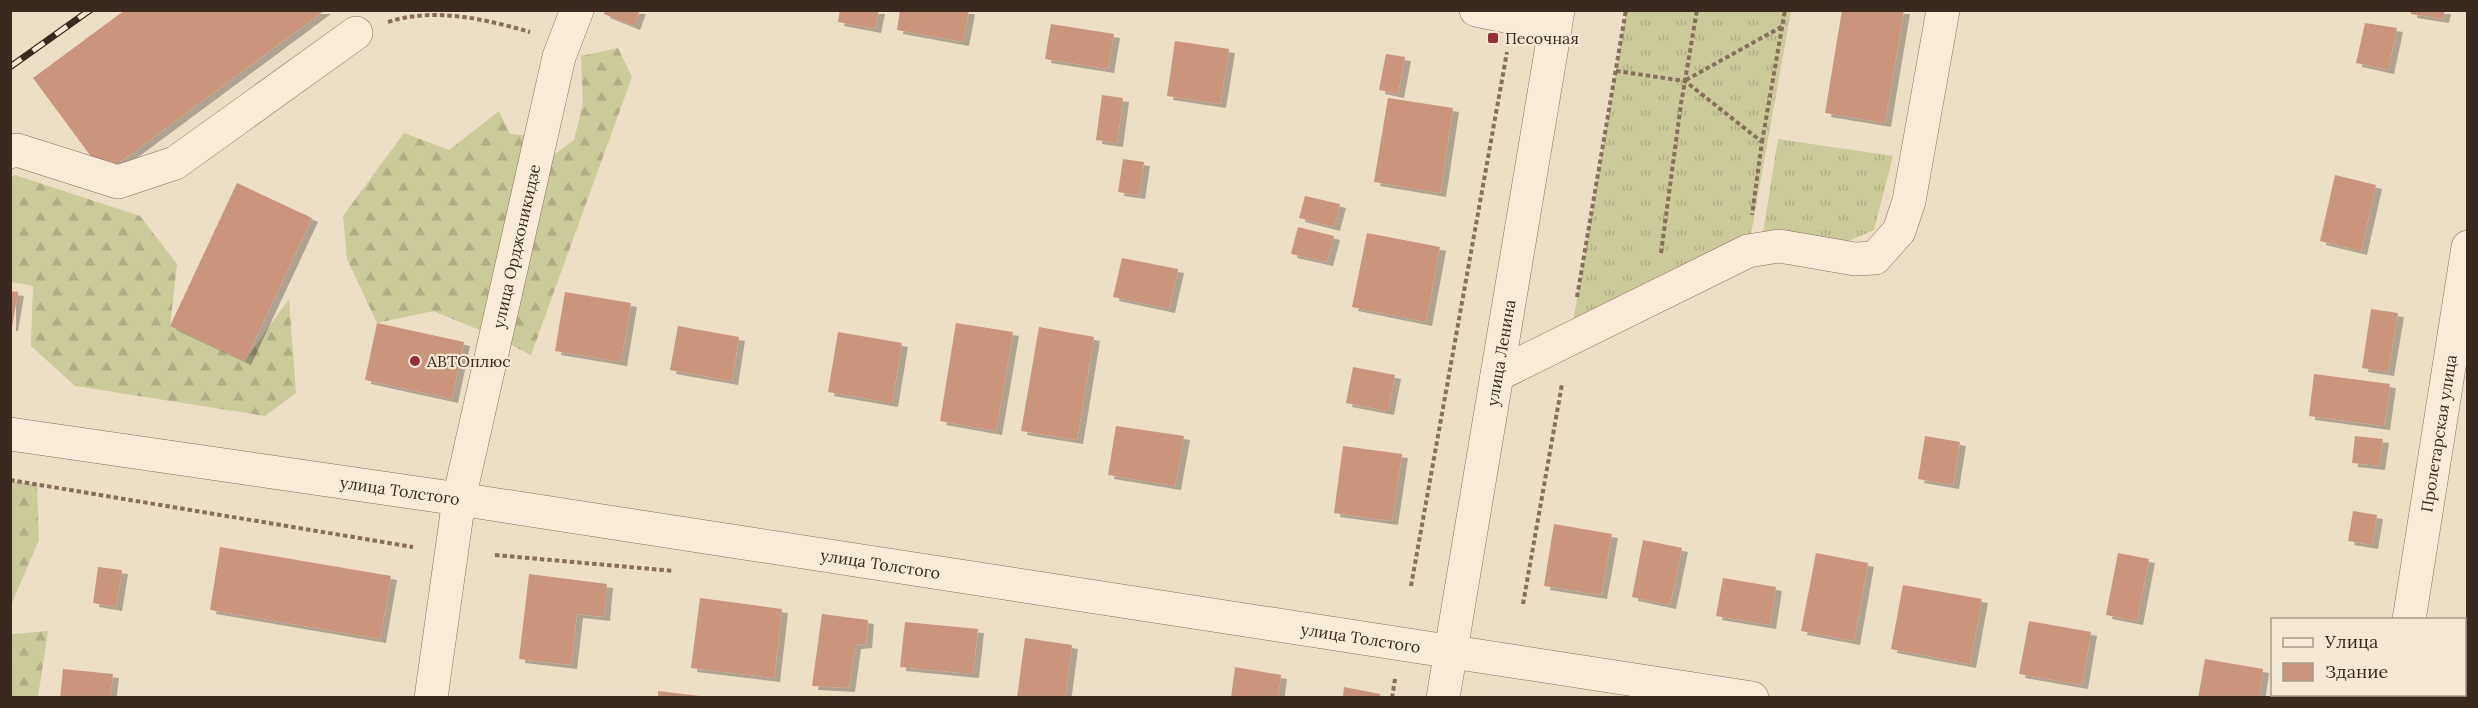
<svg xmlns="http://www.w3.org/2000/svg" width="2478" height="708" font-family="Lora,serif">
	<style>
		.grass { fill: url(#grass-tufts) }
		.forest { fill: url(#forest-firs) }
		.building { fill: #cb957c; filter: url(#shadow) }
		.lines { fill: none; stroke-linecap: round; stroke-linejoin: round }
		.minor-casing { stroke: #886f5c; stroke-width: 34 }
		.path { stroke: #886f5c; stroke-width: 4; stroke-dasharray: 4.5 3; stroke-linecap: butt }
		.minor { stroke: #f8ecd9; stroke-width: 33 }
		.rail-casing { stroke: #39291f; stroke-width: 7 }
		.rail { stroke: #f5e9d5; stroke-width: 4.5; stroke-dasharray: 14; stroke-linecap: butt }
		.poi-dot { fill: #962d38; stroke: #f5e9d5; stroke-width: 2 }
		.labels { text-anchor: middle; stroke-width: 4.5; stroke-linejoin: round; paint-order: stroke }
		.poi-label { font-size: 16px; fill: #39291f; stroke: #f5e9d5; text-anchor: start }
		.street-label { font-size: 16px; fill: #39291f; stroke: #f5e9d5 }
	</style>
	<defs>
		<pattern id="grass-tufts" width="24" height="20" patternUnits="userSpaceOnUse" patternTransform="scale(1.5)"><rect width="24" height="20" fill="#cbcb9a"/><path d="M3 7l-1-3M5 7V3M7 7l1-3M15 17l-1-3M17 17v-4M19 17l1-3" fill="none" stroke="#afae84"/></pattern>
		<pattern id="forest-firs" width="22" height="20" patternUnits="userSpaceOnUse" patternTransform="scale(1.5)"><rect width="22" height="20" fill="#cbcb9a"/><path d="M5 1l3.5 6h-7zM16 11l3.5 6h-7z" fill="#afae84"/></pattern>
		<filter id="shadow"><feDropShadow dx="6" dy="4" stdDeviation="0" flood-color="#0004"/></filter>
	</defs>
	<rect width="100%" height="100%" fill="#eddec6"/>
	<path class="grass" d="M1626 11H1791L1748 251 1570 340Z
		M1778 139 1893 156 1874 230 1844 243 1763 233Z"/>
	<path class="forest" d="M618 48 632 77 531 355 487 333 433 311 377 323 347 259 343 216 404 133 449 150 499 111 510 134 540 137 551 157 574 140 583 103 581 56Z
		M15 175 140 216 177 264 170 326 244 361 289 299 296 393 265 416 75 386 31 346 33 286 11 282V177Z
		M11 481 37 485 39 540 11 605Z
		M48 631 38 697H11V658L13 657 11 654V634Z"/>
	<path class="building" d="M125 10H325L104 174 33 78Z
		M605 10H640L634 26 604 14Z
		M840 10H879L875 29 838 22Z
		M900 10H969L963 42 897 30Z
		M1842 10H1904L1885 123 1825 113Z
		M2411 10H2445L2443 19 2411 14Z
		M2365 23 2397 28 2388 70 2356 63Z
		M1051 24 1114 34 1108 69 1045 59Z
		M1175 41 1229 49 1220 104 1167 96Z
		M1386 54 1405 57 1398 94 1379 90Z
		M1102 95 1123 98 1117 143 1096 140Z
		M1388 98 1453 108 1440 193 1374 182Z
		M1123 159 1144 162 1139 195 1118 192Z
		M2335 175 2376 185 2361 251 2320 241Z
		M237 183 312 218 245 361 170 326Z
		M1305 196 1340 204 1334 227 1299 218Z
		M1298 227 1334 236 1327 262 1291 254Z
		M1367 233 1440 247 1426 322 1352 307Z
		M1122 258 1178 269 1169 309 1113 297Z
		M10 291 18 292 12 327H10Z
		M565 292 631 303 621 362 555 351Z
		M2371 309 2398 313 2388 372 2362 368Z
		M377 323 464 342 452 399 365 380Z
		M956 323 1013 332 996 431 940 421Z
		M678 326 739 337 732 381 670 370Z
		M1039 327 1094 337 1077 440 1021 431Z
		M838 332 902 343 892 403 828 392Z
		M1353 367 1395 375 1388 411 1346 403Z
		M2314 374 2390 384 2384 426 2309 416Z
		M1116 426 1184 436 1175 486 1108 475Z
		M1925 436 1960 442 1953 485 1918 479Z
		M2355 436 2383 439 2379 466 2352 463Z
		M1343 446 1402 454 1392 521 1334 513Z
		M2353 511 2377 515 2372 545 2348 541Z
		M1554 524 1612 534 1601 595 1544 586Z
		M1643 540 1682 548 1670 605 1632 597Z
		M220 547 391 576 380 639 210 610Z
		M1816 553 1868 563 1854 641 1801 631Z
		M2118 553 2149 559 2137 621 2106 615Z
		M98 567 122 570 116 607 93 603Z
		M529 574 607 584 604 617 577 614 571 665 519 659Z
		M1723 578 1776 587 1770 625 1716 616Z
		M1903 585 1982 599 1970 664 1891 649Z
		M700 598 782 609 774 678 691 668Z
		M822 614 868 620 866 644 855 645 849 688 812 686Z
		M2029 621 2091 632 2082 685 2019 674Z
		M905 622 978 629 973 674 900 667Z
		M1025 638 1072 645 1065 698H1017Z
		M2464 658H2468V698H2453V694H2464Z
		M2205 659 2263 669 2259 698H2198Z
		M1235 667 1281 675 1278 698H1231Z
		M63 669 113 674 110 698H60Z
		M1344 687 1380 694V698H1343Z
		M658 691 700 696V698H658Z
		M2298 694H2357L2356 698H2297Z"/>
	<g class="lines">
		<defs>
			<g id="minor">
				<path d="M1476 10 1555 26"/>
				<path d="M10 152 17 150 118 182 175 163 356 33"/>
				<path d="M1497 375 1748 251 1779 246 1855 259 1875 258 1899 231 1909 201 1943 10"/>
				<path id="s1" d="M10 434 459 499 1752 698"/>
				<path id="s2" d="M2409 620 2468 247"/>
				<path id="s3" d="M431 698 459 499 559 57 577 10"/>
				<path id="s4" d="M1443 698 1558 10"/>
				<path d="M2397 698V694"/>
			</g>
		</defs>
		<use href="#minor" class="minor-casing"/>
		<path class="path" d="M388 22C434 7 485 19 530 32
			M1616 71 1685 81 1762 142 1752 215
			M1686 80 1783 26
			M1762 142 1785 10
			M1661 253 1681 104 1697 10
			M1577 297 1626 10
			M10 480 413 547
			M495 555 674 571
			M1411 586 1507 52
			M1523 604 1562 384
			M1392 698 1395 679"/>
		<use href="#minor" class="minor"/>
		<defs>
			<path id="rail" d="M10 67 90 10"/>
		</defs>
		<use href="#rail" class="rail-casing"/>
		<use href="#rail" class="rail"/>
	</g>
	<g class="poi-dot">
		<rect x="1487" y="32" width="12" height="12" rx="3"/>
		<circle cx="415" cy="361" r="6"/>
	</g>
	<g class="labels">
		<g class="poi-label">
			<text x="1505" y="44">Песочная</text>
			<text x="427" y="367">АВТОплюс</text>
		</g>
		<g class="street-label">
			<text dy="6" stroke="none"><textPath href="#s3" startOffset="460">улица Орджоникидзе</textPath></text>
			<text dy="6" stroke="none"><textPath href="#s4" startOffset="350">улица Ленина</textPath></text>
			<text dy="6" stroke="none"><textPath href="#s2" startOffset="189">Пролетарская улица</textPath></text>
			<text dy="6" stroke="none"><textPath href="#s1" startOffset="394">улица Толстого</textPath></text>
			<text dy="6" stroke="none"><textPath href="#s1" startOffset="880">улица Толстого</textPath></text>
			<text dy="6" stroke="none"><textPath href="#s1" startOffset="1366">улица Толстого</textPath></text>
		</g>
	</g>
	<rect width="2478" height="708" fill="none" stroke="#39291f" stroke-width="24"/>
	<rect x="2271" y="618" width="195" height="78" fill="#f5e9d5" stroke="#aa9c8c" stroke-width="1.5"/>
	<rect x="2283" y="638" width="30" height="9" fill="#f8ecd9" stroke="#aa9c8c" stroke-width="1.5"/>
	<text x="2325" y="648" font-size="18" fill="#39291f">Улица</text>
	<rect x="2283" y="663" width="30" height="18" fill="#cb957c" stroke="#aa9c8c" stroke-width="1.5"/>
	<text x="2325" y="678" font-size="18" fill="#39291f">Здание</text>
</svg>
